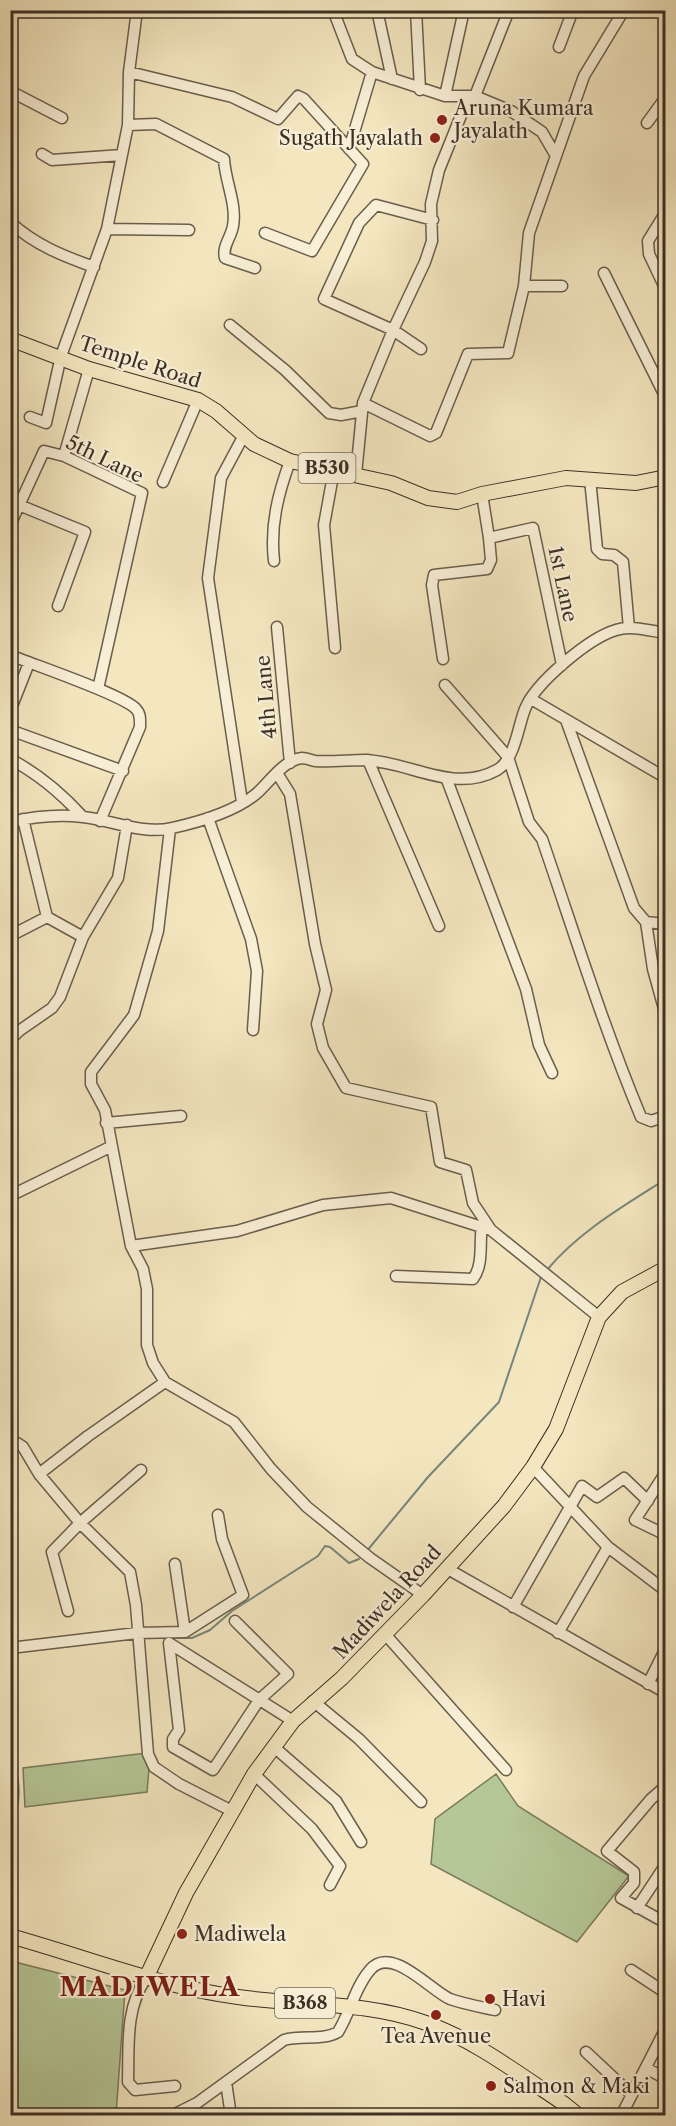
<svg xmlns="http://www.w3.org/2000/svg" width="676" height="2126" font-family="'Libre Caslon Text',serif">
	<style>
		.green { fill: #b6c797; stroke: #797c5e; stroke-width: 1.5 }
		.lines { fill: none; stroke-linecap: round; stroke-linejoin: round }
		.stream { stroke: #76867c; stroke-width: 2 }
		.minor-casing { stroke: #6a5e4c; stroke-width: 13 }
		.major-casing { stroke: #3c3026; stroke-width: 16 }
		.minor { stroke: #f8efd6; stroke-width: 10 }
		.major { stroke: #f4e7c0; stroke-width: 14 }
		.poi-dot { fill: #8f2418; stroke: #f8efd6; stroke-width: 2 }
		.labels { text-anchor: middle; stroke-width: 4.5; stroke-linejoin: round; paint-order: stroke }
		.shield { fill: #f8efd6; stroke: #74695b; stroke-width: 1.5 }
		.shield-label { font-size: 18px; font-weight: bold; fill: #3c3026 }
		.poi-label { font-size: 20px; fill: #3c3026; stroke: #f8efd6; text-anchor: start }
		.street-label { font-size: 20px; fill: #3c3026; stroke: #f8efd6 }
		.district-label { font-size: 26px; font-weight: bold; letter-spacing: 1.5px; fill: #7a1f14; stroke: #f8efd6 }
	</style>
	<rect width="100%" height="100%" fill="#f4e7c0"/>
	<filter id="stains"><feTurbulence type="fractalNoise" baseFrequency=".00333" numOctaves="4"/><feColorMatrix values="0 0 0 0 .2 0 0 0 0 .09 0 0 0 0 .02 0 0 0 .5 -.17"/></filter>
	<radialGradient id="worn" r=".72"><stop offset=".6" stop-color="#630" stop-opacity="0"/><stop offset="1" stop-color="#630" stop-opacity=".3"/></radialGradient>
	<path class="green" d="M146 1753 149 1769 147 1792 25 1807 23 1768Z
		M496 1774 518 1806 629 1876 577 1942 431 1864 435 1819Z
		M11 1961 125 1990 116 2115H11Z"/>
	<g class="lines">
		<path class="stream" d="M547 1270C578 1232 625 1205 666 1179
			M366 1552 428 1477 499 1402 541 1277
			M150 1638H192L210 1630 232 1611 318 1556 325 1546 330 1547 349 1563 359 1559
			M10 1753C20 1774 23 1805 10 1826"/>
		<defs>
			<path id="minor" d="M333 10 352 59 372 72 445 96H475L511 111 542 132 556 156
				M377 10 392 79
				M416 10 420 90
				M559 47 573 10
				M129 72 232 97 278 119 298 96 304 99 363 164 312 251 265 233
				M10 91 62 118
				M445 96 464 10
				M647 123 666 97
				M128 125 156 124 224 159C225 181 237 204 233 226 231 238 222 246 225 258L255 268
				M349 149 372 72
				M42 154 52 160 122 155
				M666 212 648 241 649 254 666 290
				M10 222C35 245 63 256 94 267
				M107 229 189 230
				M604 273 666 398
				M524 286H562
				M230 325 285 370 329 413 341 415 362 411
				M421 349 393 330 324 299 359 223 376 205 433 220
				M363 403 430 436 436 433 468 354 508 353 524 286 529 233 584 76 624 10
				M30 417 46 423 61 356 107 229 128 125 129 72 137 10
				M64 456 89 369
				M334 470 324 525 335 648
				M356 474 363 403 393 330 425 262 432 241 431 204 439 170 462 113 475 96 509 10
				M590 479 597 549 602 554 614 555 623 562 629 628
				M163 482 198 400
				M482 494 489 538 533 528 562 665
				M19 505 85 532 58 606
				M10 525 44 451 64 456 142 493 98 689
				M274 561C270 525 278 494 290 461
				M277 627 290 763
				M10 655C34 665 124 695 136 709 141 714 140 720 140 727L100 821
				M443 659 432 585 434 575 487 569 491 560 489 538
				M445 685 508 757 529 822 542 839C574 932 603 1026 641 1117L651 1121 666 1116
				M531 699 666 778
				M10 711 29 663
				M566 720 634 908 646 922 653 969 666 1016
				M10 730 123 771
				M10 759C39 774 61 793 82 816
				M368 760 439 926
				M277 773 290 794 315 944 326 990 317 1024 323 1048 346 1088 431 1107 440 1162 466 1170 473 1203 491 1230
				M447 780 526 989 539 1045 552 1073
				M242 802 208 578 221 478 244 435
				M208 818 251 939 257 971 253 1030
				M23 819 47 917 83 937
				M10 822C32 817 60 814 83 817 112 820 143 835 172 828 199 822 234 812 256 794 269 783 283 760 302 758 306 758 311 760 315 761 332 762 349 760 365 760 411 762 453 794 497 770 515 760 518 726 525 709 535 683 589 638 616 630 631 625 650 631 666 633
				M170 829 158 931 134 1015 91 1072V1084L105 1110 131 1246 143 1269 147 1289V1345L153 1363 165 1382 234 1422 271 1469 307 1507 370 1558 423 1595
				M646 922 666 924
				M10 936 47 917
				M10 1040 19 1031 52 1008 60 997 83 937 118 878 127 825
				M106 1123 181 1116
				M10 1196 110 1147
				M131 1246 237 1231 323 1205 391 1198 491 1230 599 1317
				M396 1276 473 1279C484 1264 479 1243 482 1225
				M10 1443H17L23 1447 39 1474 80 1523 130 1572 136 1605 148 1754 154 1767 179 1784 232 1811
				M533 1467 608 1547 666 1591
				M666 1472 635 1520 666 1535
				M39 1474 88 1436 165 1382
				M175 1564 185 1632
				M446 1568 666 1693
				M513 1607 582 1486 597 1497 624 1478 648 1501
				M68 1611 52 1552 80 1523 141 1470
				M558 1633 608 1547
				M385 1634 506 1770
				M169 1643 179 1730 173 1739V1747L213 1770 259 1700 288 1674 235 1621
				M169 1643 293 1721
				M10 1648 137 1633 185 1632 243 1595 222 1539 218 1515
				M648 1684 666 1648
				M313 1701 359 1739 421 1802
				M274 1747 336 1801 361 1842
				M254 1774 312 1829 340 1866 330 1885
				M666 1786 651 1799 607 1851 634 1872V1883L621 1898 666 1923
				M637 1908 666 1864
				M631 1970 666 1993
				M146 1978C125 2009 129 2046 128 2082L135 2090 175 2086
				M586 2052 632 2095
				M646 2068 666 2079
				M226 2082 231 2116
				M171 2116 197 2103 284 2040C302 2035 323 2041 338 2032 350 2013 355 1987 370 1970 391 1944 431 1991 450 1999 464 2004 481 2007 495 2010
				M621 2116 666 2028"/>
			<path id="major" d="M10 339 89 369 198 400 216 411 254 444 290 461 391 483 428 498 457 502 482 494 566 478 636 483 666 477
				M10 1936C86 1957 160 1987 238 1997 301 2006 366 2001 426 2023 475 2040 520 2075 563 2103L579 2116
				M146 1978 186 1893 254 1774 293 1721 342 1678 423 1595 504 1506 533 1467 556 1429 599 1317 622 1292 666 1268"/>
		</defs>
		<use href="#minor" class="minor-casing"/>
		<use href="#major" class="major-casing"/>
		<use href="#minor" class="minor"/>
		<use href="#major" class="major"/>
	</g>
	<g class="poi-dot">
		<circle cx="442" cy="120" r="6"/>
		<circle cx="435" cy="138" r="6"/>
		<circle cx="182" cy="1934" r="6"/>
		<circle cx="490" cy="1999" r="6"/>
		<circle cx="436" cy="2015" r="6"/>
		<circle cx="491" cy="2086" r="6"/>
	</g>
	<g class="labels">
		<g class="shield">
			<rect x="298.5" y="453" width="57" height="30" rx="4.5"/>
			<rect x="275" y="1988" width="60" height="30" rx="4.5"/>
		</g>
		<g class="shield-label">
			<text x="327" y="474">B530</text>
			<text x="305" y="2009">B368</text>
		</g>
		<g class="poi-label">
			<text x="454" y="115">Aruna Kumara<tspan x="454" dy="23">Jayalath</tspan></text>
			<text x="423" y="145" text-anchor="end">Sugath Jayalath</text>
			<text x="194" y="1941">Madiwela</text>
			<text x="502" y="2006">Havi</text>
			<text x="436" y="2043" text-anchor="middle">Tea Avenue</text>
			<text x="503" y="2093">Salmon &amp; Maki</text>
		</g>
		<g class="street-label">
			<text transform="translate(140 362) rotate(18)" y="7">Temple Road</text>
			<text transform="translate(105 459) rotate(26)" y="7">5th Lane</text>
			<text transform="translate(563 584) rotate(78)" y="7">1st Lane</text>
			<text transform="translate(266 697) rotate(-95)" y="7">4th Lane</text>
			<text transform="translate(387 1602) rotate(-47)" y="7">Madiwela Road</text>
		</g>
		<g class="district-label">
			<text x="150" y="1996">MADIWELA</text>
		</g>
	</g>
	<rect width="676" height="2126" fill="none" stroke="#f4e7c0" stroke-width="36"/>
	<rect x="12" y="12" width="652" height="2102" fill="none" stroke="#3c3026" stroke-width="3"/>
	<rect x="18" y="18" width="640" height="2090" fill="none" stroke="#3c3026" stroke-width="1.5"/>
	<rect width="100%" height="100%" filter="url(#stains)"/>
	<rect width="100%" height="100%" fill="url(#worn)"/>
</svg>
